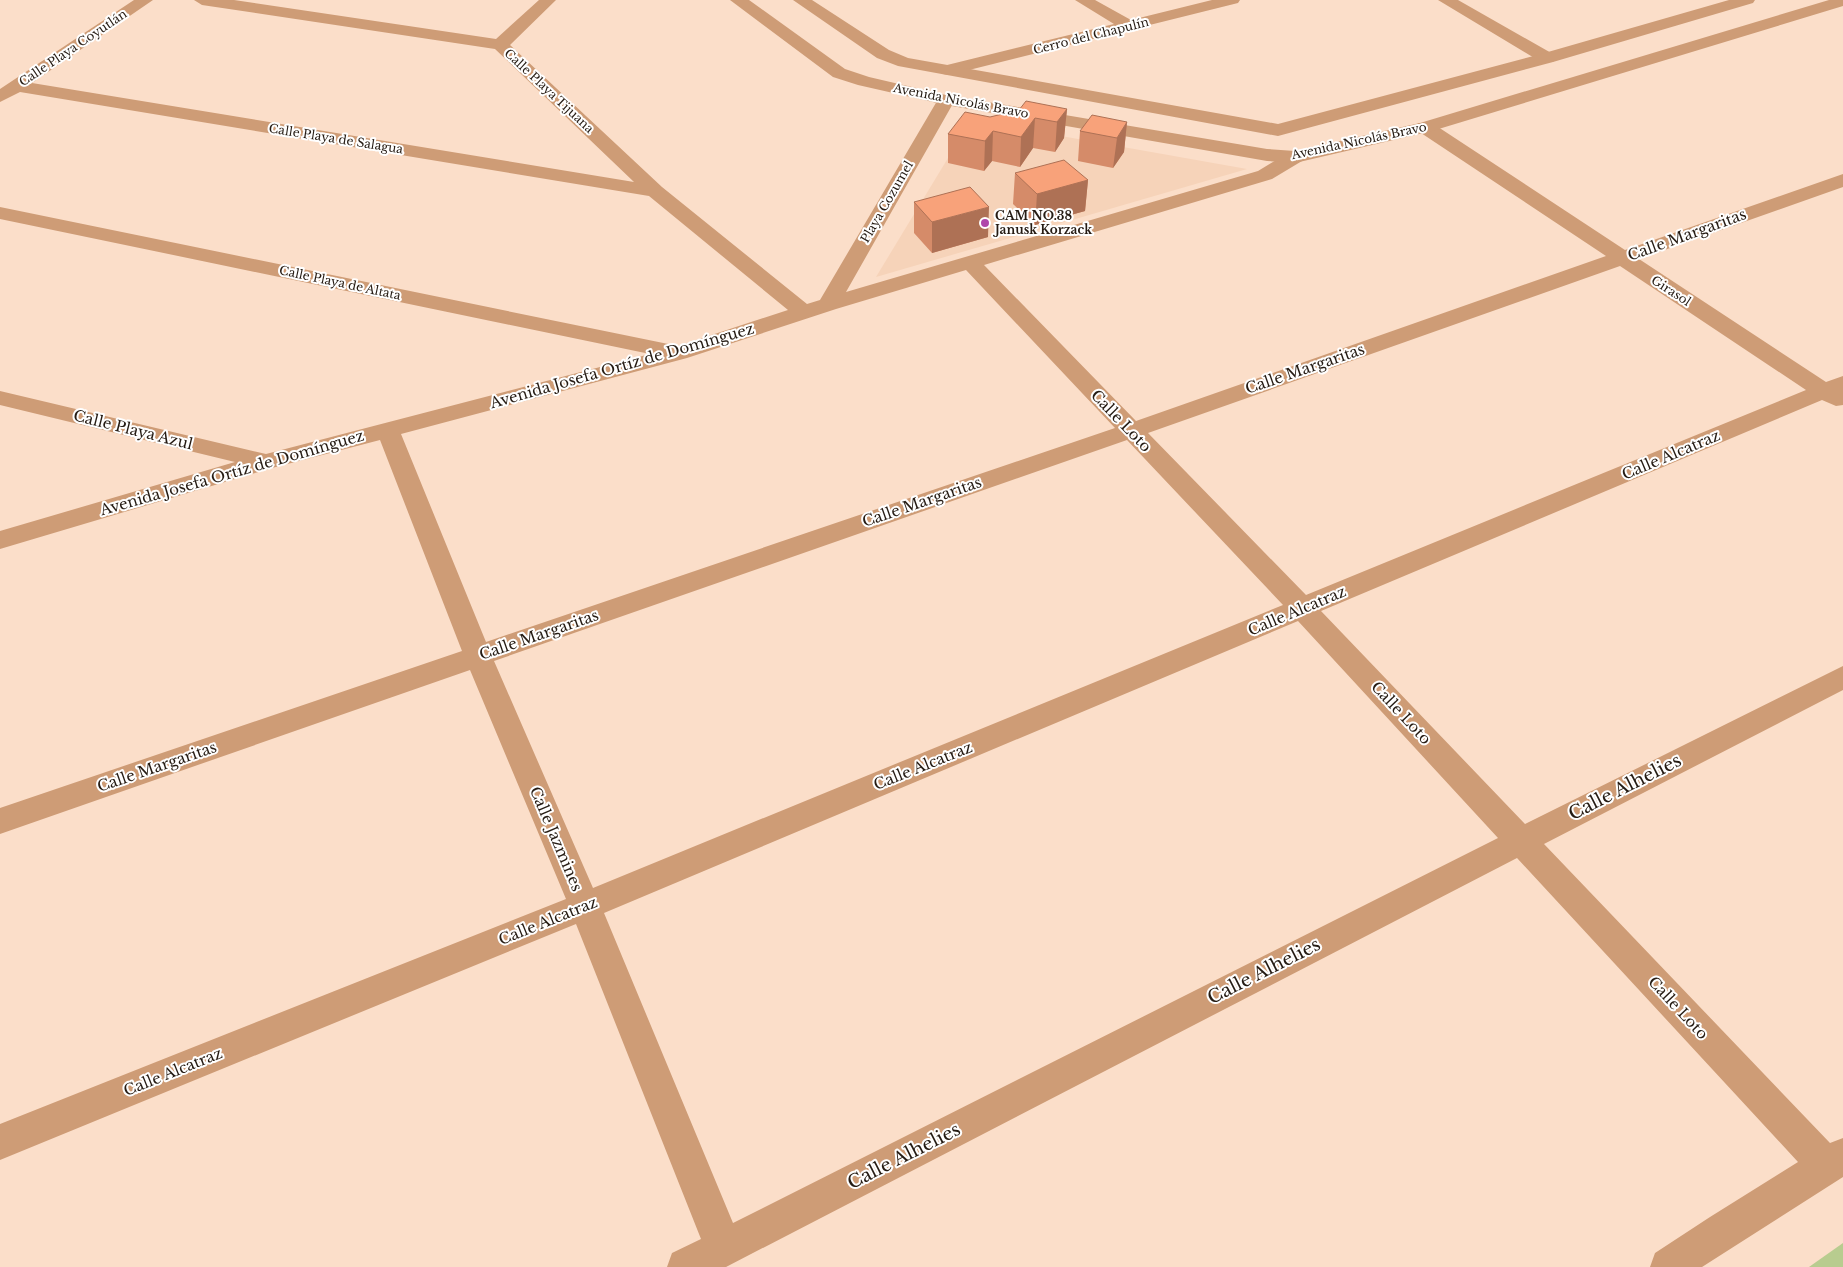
<svg xmlns="http://www.w3.org/2000/svg" width="1843" height="1267" font-family="'Libre Baskerville',serif">
	<style>
		.built { fill: #f6d3b9 }
		.green { fill: #b8cc8f }
		.lines { fill: none; stroke-linecap: round; stroke-linejoin: round }
		.minor { fill: #ce9c76; fill-rule: evenodd }
		.tertiary { fill: #ce9c76; fill-rule: evenodd }
		.wall { fill: #d58b69 }
		.shaded-wall { fill: #ae7155 }
		.building { fill: #f8a27a; stroke: #ae7155 }
		.poi-dot { fill: #af47aa; stroke: #fff; stroke-width: 2 }
		.labels { text-anchor: middle; stroke-width: 4; stroke-linejoin: round; paint-order: stroke }
		.far-street-label { font-size: 12px; fill: #251b13; stroke: #fff }
		.far-poi-label { font-size: 12px; font-weight: bold; fill: #251b13; stroke: #fff; text-anchor: start }
		.street-label { font-size: 15px; fill: #251b13; stroke: #fff }
		.near-street-label { font-size: 18px; fill: #251b13; stroke: #fff }
	</style>
	<rect width="100%" height="100%" fill="#fbdec9"/>
	<path class="built" d="M971 120 1247 169 876 277Z"/>
	<path class="green" d="M1843 1243V1267H1809Z"/>
	<g class="lines">
		<path class="minor" d="M134 0H153L32 83 634 182 495 49 202 5 194 0H234L496 39 539 0H556L510 45 662 187 807 304 820 300 940 96H952L955 100 846 292 1258 171 1288 153H1302L1305 157 1302 161 1272 179 984 265 1136 421 1606 256 1418 131 1416 127 1418 123H1432L1625 250 1843 174V187L1639 259 1826 382 1843 376V405L1836 406 1822 400 1321 611 1525 824 1843 666V690L1544 844 1830 1143 1843 1138V1177L1702 1267H1650L1655 1253 1710 1217 1798 1162 1517 858 726 1267H667L672 1253 701 1239 576 924 0 1160V1124L566 899 470 670 0 834V808L462 651 380 440 272 468 0 549V531L235 462 0 405V391L266 454 650 354 0 219V207L678 346 788 310 649 196 20 92 0 102V89ZM1620 266 1806 390 1306 595 1148 433ZM966 270 1115 428 486 642 401 434 687 358 836 309ZM1127 440 1283 605 593 888 494 661ZM1298 621 1498 838 733 1223 604 913Z
			M1075 0H1095L1131 20 1212 0H1240L1238 3 949 75 943 74 940 70 943 66 1114 24Z
			M1438 0H1458L1553 54 1556 58 1553 62H1541Z"/>
		<path class="tertiary" d="M730 0H749L845 69 869 77 946 95 1267 149 1295 151 1420 123 1829 0H1843V6L1432 131 1295 163 1267 161 946 105 858 85 833 77Z
			M793 0H812L889 50 908 58 1278 124 1541 54 1729 0H1755L1753 3 1553 62 1278 136 898 66 877 58Z"/>
	</g>
	<path class="wall" d="M1067 109 1064 138 1055 152 1033 148 1020 167 992 161 984 171 948 163V134L990 117 1019 110Z
		M1127 122 1124 152 1113 168 1078 161 1080 131Z
		M1015 173 1088 180 1085 211 1035 225 1013 204Z
		M914 202 988 237 932 253 914 233Z"/>
	<path class="shaded-wall" d="M1067 109 1064 138 1055 152 1057 122Z
		M1035 118 1033 148 1020 167 1021 137Z
		M1127 122 1124 152 1113 168 1117 138Z
		M993 131 992 161 984 171 985 141Z
		M1088 180 1085 211 1035 225 1037 194Z
		M989 207 988 237 932 253V222Z"/>
	<path class="building" d="M1026 101 1067 109 1057 122 1035 118 1021 137 993 131 985 141 948 134 965 112 990 117 1019 110Z
		M1092 115 1127 122 1117 138 1080 131Z
		M1064 160 1088 180 1037 194 1015 173Z
		M970 187 989 207 932 222 914 202Z"/>
	<circle class="poi-dot" cx="985" cy="223" r="5"/>
	<g class="labels">
		<g class="far-street-label">
			<text transform="translate(1091 36) rotate(-14)" y="4">Cerro del Chapulín</text>
			<text transform="translate(73 48) rotate(-34)" y="4">Calle Playa Coyutlán</text>
			<text transform="translate(549 91) rotate(43)" y="4">Calle Playa Tijuana</text>
			<text transform="translate(961 101) rotate(11)" y="4">Avenida Nicolás Bravo</text>
			<text transform="translate(336 139) rotate(9)" y="4">Calle Playa de Salagua</text>
			<text transform="translate(1359 141) rotate(-12)" y="4">Avenida Nicolás Bravo</text>
			<text transform="translate(887 202) rotate(-60)" y="4">Playa Cozumel</text>
			<text transform="translate(340 283) rotate(12)" y="4">Calle Playa de Altata</text>
			<text transform="translate(1671 291) rotate(33)" y="4">Girasol</text>
		</g>
		<g class="far-poi-label">
			<text x="995" y="220">CAM NO.38<tspan x="995" dy="14">Janusk Korzack</tspan></text>
		</g>
		<g class="street-label">
			<text transform="translate(1687 235) rotate(-20)" y="5">Calle Margaritas</text>
			<text transform="translate(622 366) rotate(-16)" y="5">Avenida Josefa Ortíz de Domínguez</text>
			<text transform="translate(1305 369) rotate(-19)" y="5">Calle Margaritas</text>
			<text transform="translate(1121 421) rotate(46)" y="5">Calle Loto</text>
			<text transform="translate(133 430) rotate(14)" y="5">Calle Playa Azul</text>
			<text transform="translate(1671 455) rotate(-23)" y="5">Calle Alcatraz</text>
			<text transform="translate(232 473) rotate(-16)" y="5">Avenida Josefa Ortíz de Domínguez</text>
			<text transform="translate(922 502) rotate(-19)" y="5">Calle Margaritas</text>
			<text transform="translate(1297 611) rotate(-23)" y="5">Calle Alcatraz</text>
			<text transform="translate(539 635) rotate(-19)" y="5">Calle Margaritas</text>
			<text transform="translate(1401 713) rotate(47)" y="5">Calle Loto</text>
			<text transform="translate(923 766) rotate(-22)" y="5">Calle Alcatraz</text>
			<text transform="translate(157 767) rotate(-19)" y="5">Calle Margaritas</text>
			<text transform="translate(556 839) rotate(67)" y="5">Calle Jazmines</text>
			<text transform="translate(548 921) rotate(-22)" y="5">Calle Alcatraz</text>
			<text transform="translate(1678 1008) rotate(47)" y="5">Calle Loto</text>
			<text transform="translate(173 1072) rotate(-22)" y="5">Calle Alcatraz</text>
		</g>
		<g class="near-street-label">
			<text transform="translate(1625 787) rotate(-27)" y="6">Calle Alhelies</text>
			<text transform="translate(1264 971) rotate(-27)" y="6">Calle Alhelies</text>
			<text transform="translate(904 1156) rotate(-27)" y="6">Calle Alhelies</text>
		</g>
	</g>
</svg>
